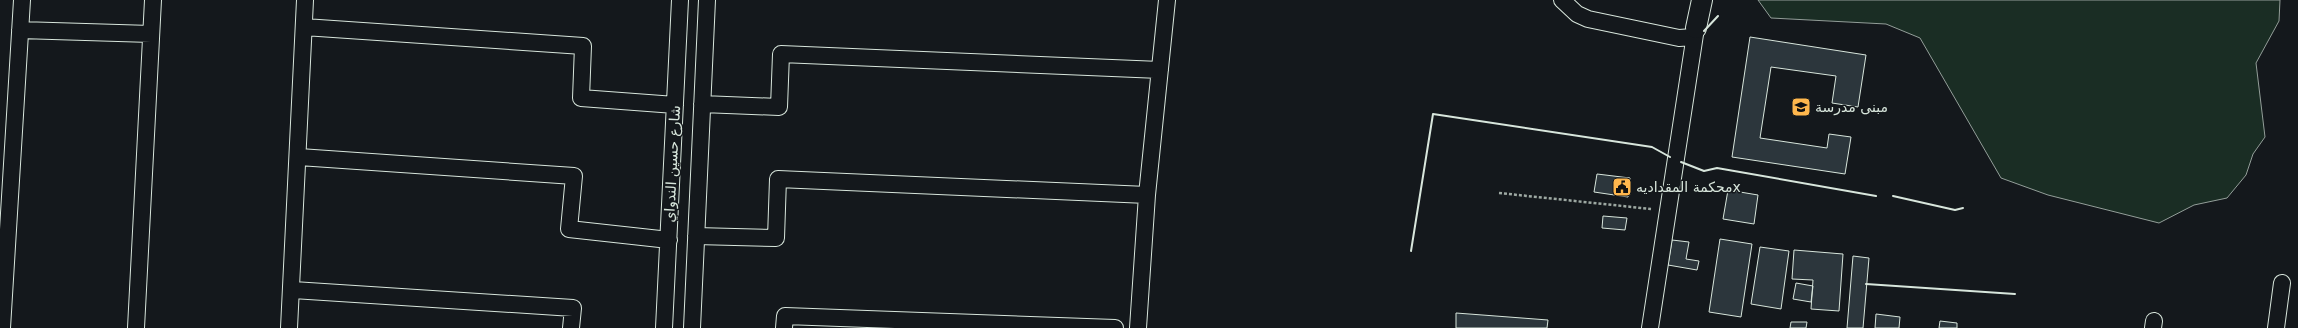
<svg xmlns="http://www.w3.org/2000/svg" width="2298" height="328" font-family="'DejaVu Sans',Cairo,sans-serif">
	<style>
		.green { fill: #1a2d24; stroke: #939e99 }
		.building { fill: #2c363c; stroke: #d8e6dc }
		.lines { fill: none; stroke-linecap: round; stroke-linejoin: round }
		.minor-casing { stroke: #d8e6dc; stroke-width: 18 }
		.tertiary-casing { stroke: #d8e6dc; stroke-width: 22 }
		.path { stroke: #9da8a2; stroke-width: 2.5; stroke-dasharray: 3 2; stroke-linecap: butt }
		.minor { stroke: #14181c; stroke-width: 16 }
		.tertiary { stroke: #14181c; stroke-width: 20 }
		.wall { stroke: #d8e6dc; stroke-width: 2 }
		.labels { text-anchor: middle; stroke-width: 3; stroke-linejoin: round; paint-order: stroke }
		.poi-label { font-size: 14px; fill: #d8e6dc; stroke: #14181c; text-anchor: start }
		.street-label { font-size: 14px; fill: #d8e6dc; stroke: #14181c }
	</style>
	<rect width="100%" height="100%" fill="#14181c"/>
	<path class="green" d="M1758 0H2280L2279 21 2256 63 2265 137 2253 154 2246 175 2227 198 2194 205 2159 223 2048 195 2001 178 1920 38 1886 24 1771 18Z"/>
	<path class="building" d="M1750 37 1866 55 1858 107 1832 103 1836 76 1771 67 1760 138 1827 148 1829 134 1851 137 1845 174 1732 157Z
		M1597 174 1630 178 1628 197 1594 192Z
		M1728 190 1758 195 1754 224 1723 219Z
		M1603 216 1627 218 1625 230 1602 228Z
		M1720 239 1752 244 1741 317 1709 312Z
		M1672 240 1689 242 1686 259 1699 261 1697 270 1668 265Z
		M1760 247 1789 251 1781 309 1751 304Z
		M1794 250 1843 254 1839 311 1811 309 1813 280 1792 279Z
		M1853 256 1869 258 1863 328H1847Z
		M1796 283 1813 286 1811 302 1793 299Z
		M1456 313 1548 320 1547 328H1456Z
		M1876 314 1900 317 1899 328H1875Z
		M1940 321 1957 323V328H1939Z
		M1791 322H1807L1806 328H1790Z"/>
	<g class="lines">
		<defs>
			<path id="minor" d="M1562 0 1577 14 1588 19 1679 38 1694 37
				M304 27 583 46 581 98 675 105
				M20 30 151 34
				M702 104 779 107 781 54 1160 70
				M299 157 574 176 569 229 669 240
				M696 236 776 238 778 179 1147 195
				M293 290 573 308 571 328
				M2 328 22 0
				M136 328 153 0
				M289 328 305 0
				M664 328 680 0
				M692 328 707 0
				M784 328 785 316 1115 328
				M1138 328 1147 195 1167 0
				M1650 328 1696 28
				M2153 328 2154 321
				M2276 328 2282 283"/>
			<path id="tertiary" d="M1696 28 1702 0"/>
		</defs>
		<use href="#minor" class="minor-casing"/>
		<use href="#tertiary" class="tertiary-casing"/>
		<path class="path" d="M1499 193 1651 209"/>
		<use href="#minor" class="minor"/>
		<use href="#tertiary" class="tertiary"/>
		<path class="wall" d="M1704 31 1718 16
			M1681 162 1704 171 1717 168 1876 196
			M1893 196 1955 210 1963 208
			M1411 251 1433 114 1652 147 1670 157
			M1866 284 2015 294"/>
	</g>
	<defs>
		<symbol id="school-square" viewBox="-11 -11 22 22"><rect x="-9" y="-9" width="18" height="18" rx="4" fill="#ffb74d" stroke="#14181c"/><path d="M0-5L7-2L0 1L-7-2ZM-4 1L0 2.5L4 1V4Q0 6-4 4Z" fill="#111"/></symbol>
		<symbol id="civic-square" viewBox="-11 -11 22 22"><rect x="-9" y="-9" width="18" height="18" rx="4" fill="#ffb74d" stroke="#14181c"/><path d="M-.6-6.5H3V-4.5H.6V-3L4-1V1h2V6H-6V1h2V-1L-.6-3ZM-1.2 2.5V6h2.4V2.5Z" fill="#111"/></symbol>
	</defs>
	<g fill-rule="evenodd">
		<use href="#school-square" x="1790" y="96" width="22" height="22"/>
		<use href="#civic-square" x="1611" y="176" width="22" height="22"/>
	</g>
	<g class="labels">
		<g class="poi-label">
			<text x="1815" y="112">مبنى مدرسة</text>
			<text x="1636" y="192">محكمة المقداديهx</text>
		</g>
		<g class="street-label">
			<text transform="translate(672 164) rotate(-87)" y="5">شارع حسين الندواي</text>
		</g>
	</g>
</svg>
